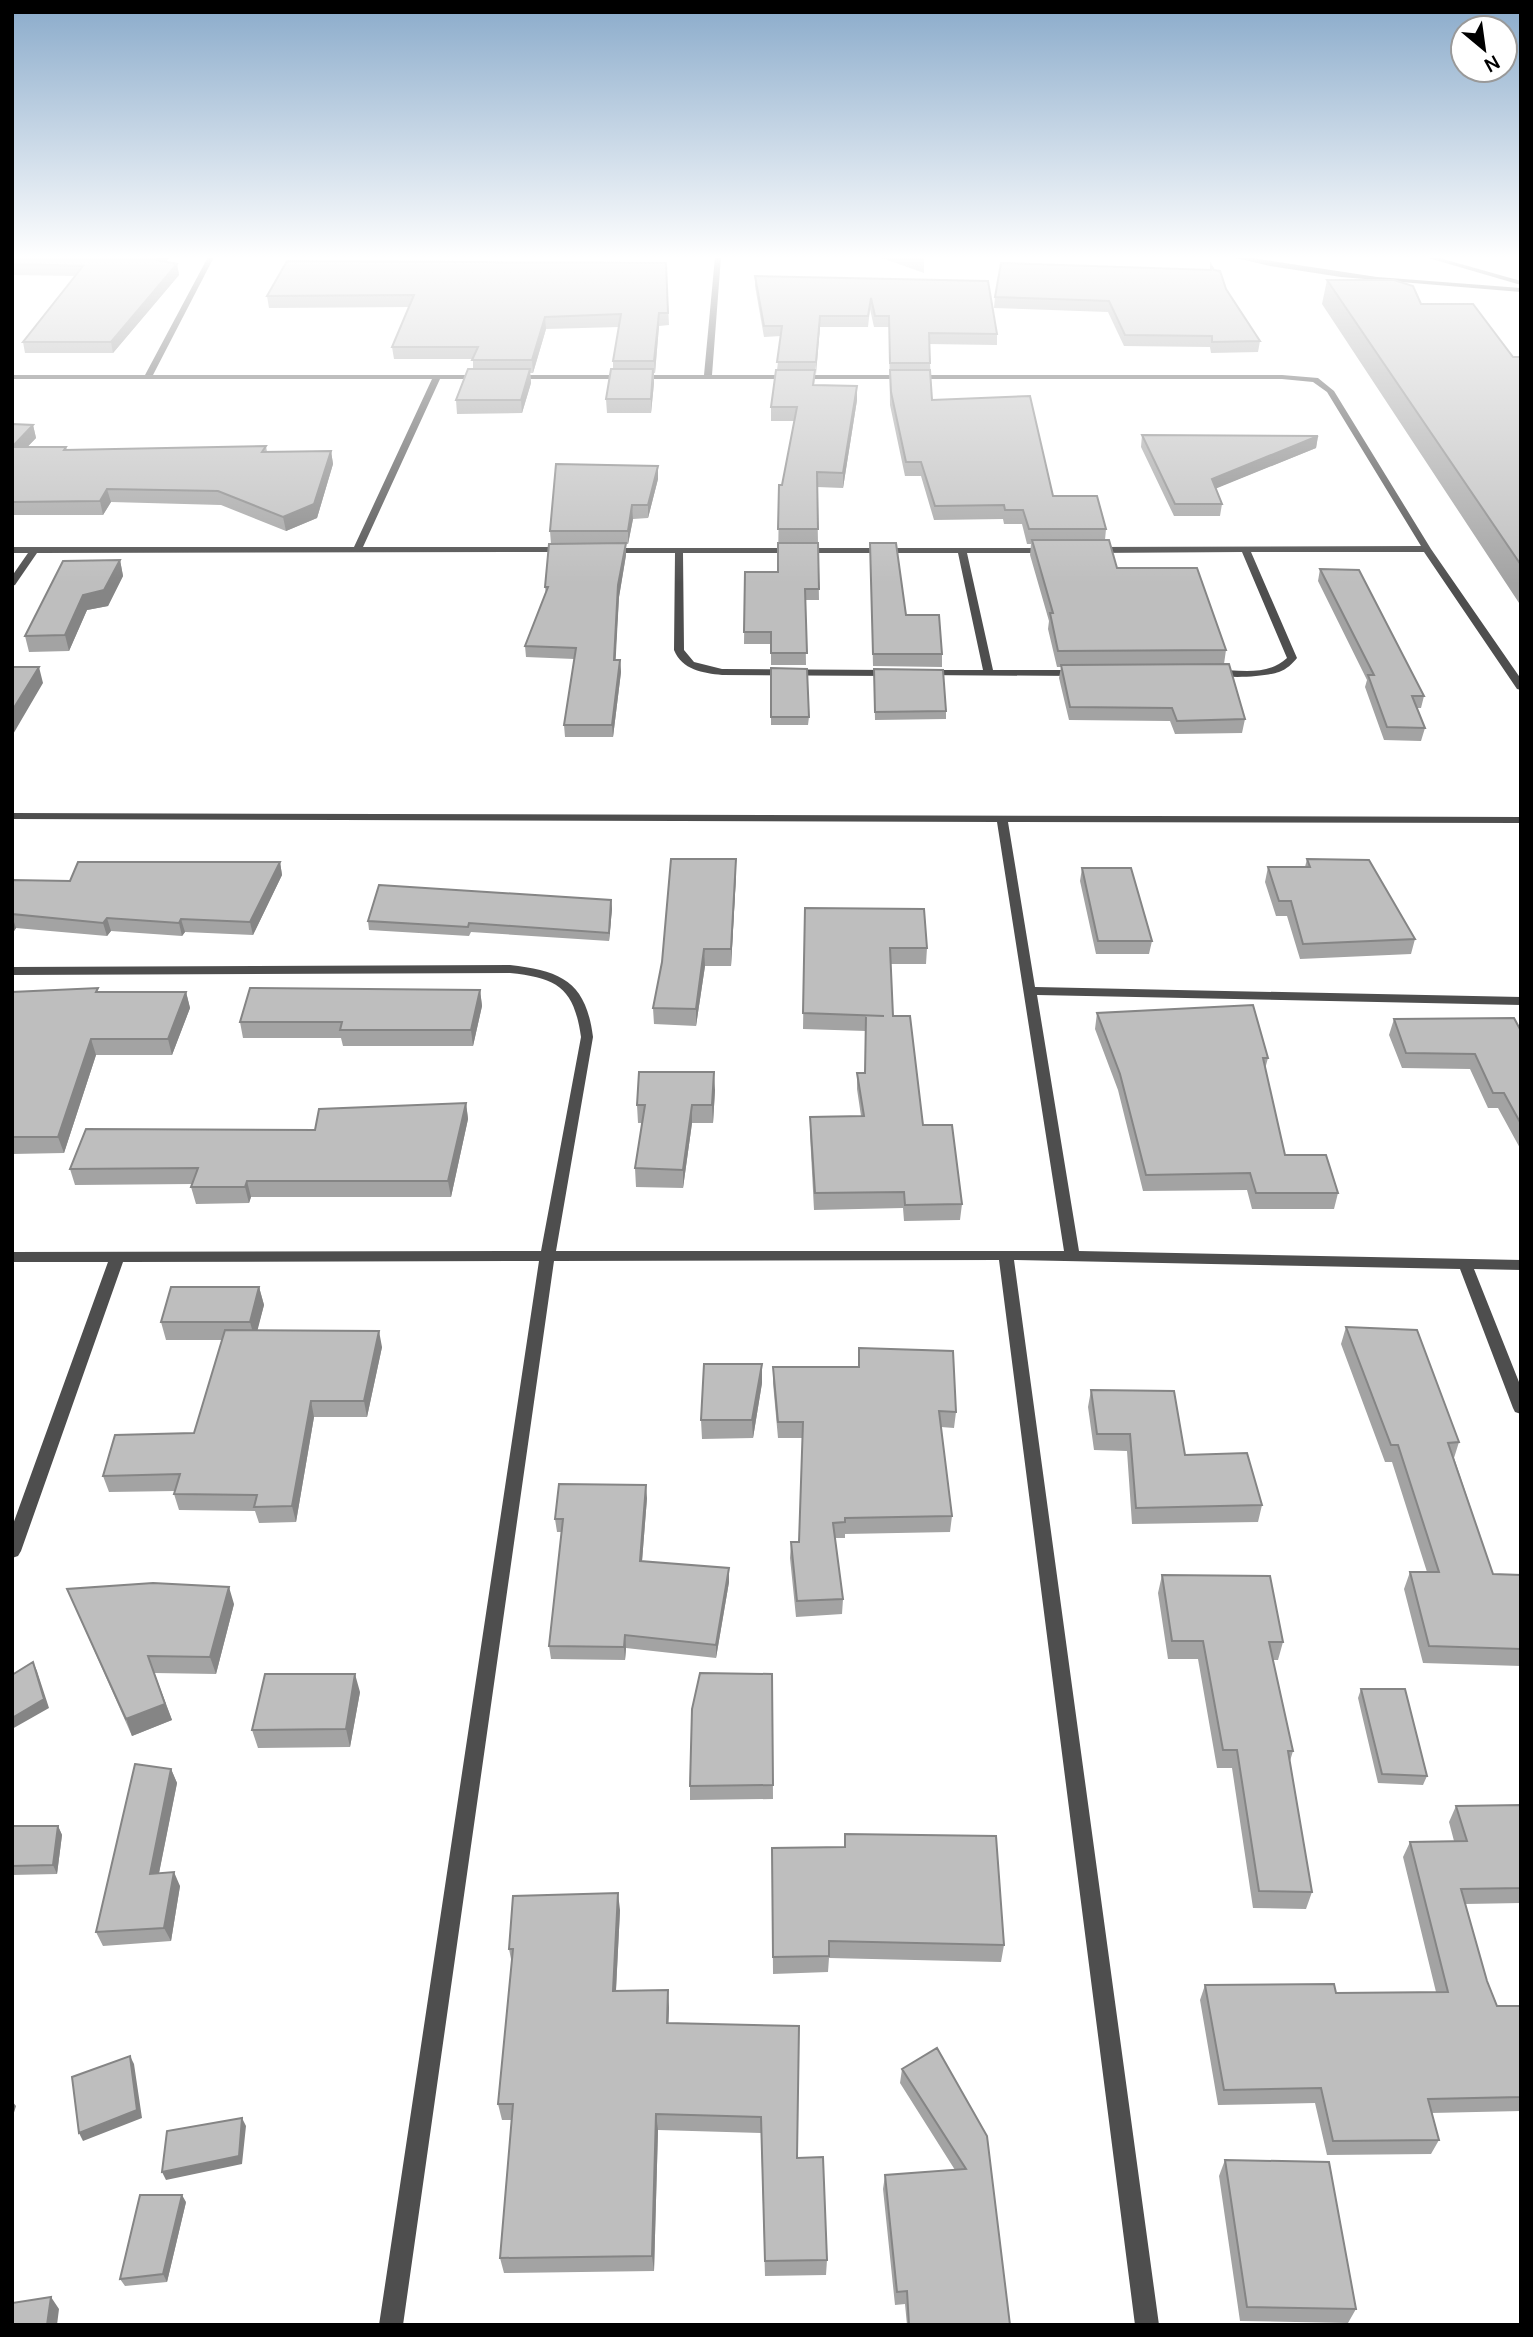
<svg xmlns="http://www.w3.org/2000/svg" width="1533" height="2337" font-family="Manrope,sans-serif">
	<style>
		.lines { fill: none; stroke-linecap: round; stroke-linejoin: round }
		.minor { fill: #4e4e4e; fill-rule: evenodd }
		.tertiary { fill: #4e4e4e; fill-rule: evenodd }
		.wall { fill: #a3a3a3 }
		.shaded-wall { fill: #858585 }
		.building { fill: #bebebe; stroke: #858585; stroke-width: 2 }
	</style>
	<rect width="100%" height="100%" fill="#fff"/>
	<g class="lines">
		<path class="minor" d="M208 257H214L153 375H484L488 377 484 379H440L363 547H568L571 548V552L37 553 15 585 12 586V576L28 553H12V547H354L432 379H12V375H145Z
			M715 257H721L712 375H1282L1318 378 1334 391 1431 549 1521 679V690L1517 689 1424 552H1251L1297 658C1292 664 1287 669 1279 672 1264 677 1220 680 1207 672L1212 669C1237 670 1267 677 1287 658L1242 552 1092 553 1088 550 1092 547 1421 546 1327 392 1313 382 1282 379H512L508 377 512 375H704Z
			M1232 257H1245L1377 277 1521 288V292L1341 277 1270 266Z
			M606 548H1051L1052 550 1048 553H967L993 670H1076L1081 673 1076 676 921 675 920 673 925 670H983L958 553H683L684 650 694 662 722 669 891 670 896 673 891 676 722 675C703 673 682 670 674 650L675 553H609L606 552Z
			M12 813 1521 817V823L1008 822 1035 987 1521 997V1005L1037 995 1079 1251 1521 1260V1270L1474 1269 1521 1387V1414L1515 1412 1513 1408 1460 1269 1014 1260 1159 2325H1135L999 1260 554 1261 403 2325H379L539 1261 123 1262 21 1551 18 1556 12 1558V1527L108 1262H12V1252L541 1251 581 1037C574 988 558 978 510 973L12 975V967L510 965C562 971 586 982 593 1037L556 1251H1064L997 822 12 819Z"/>
		<path class="tertiary" d="M1425 257H1436L1521 281V285Z"/>
	</g>
	<path class="wall" d="M12 257H170L166 262 177 264 179 275 113 353H25L23 342 75 276 12 275Z
		M879 257H923L924 260V273Z
		M666 263 669 325 659 326 655 373H654V383L651 413H607L606 399 613 369V361L619 327 546 329 533 373H530L531 383 522 413 457 414 456 400 473 369V359H394L392 347 409 307 269 308 267 296Z
		M1211 265 1260 341 1258 352 1211 353 1210 347 1124 346 1108 312 994 308 995 297 1210 270Z
		M755 276 988 281 997 334V345L929 344 932 400 1053 496 1106 529 1105 540 1117 568 1226 650 1224 664 1245 719 1242 733 1175 734 1170 721 1069 720 1059 678 1061 667H1057L1048 629 1049 621 1030 555 1031 544H1027L1022 524H1004L1003 519 934 520 921 476H905L890 405 889 327H874L870 309 868 327H820L814 385 857 386V400L843 488 817 487 819 600H805L806 665H771V644H744L745 572H778L779 485H782L794 421H771V407L777 370 781 336 764 337 755 286Z
		M1327 280 1421 304 1513 357H1521V606L1322 304Z
		M12 424 33 425 36 438 27 447H66L67 450 266 446 267 452 331 451 333 464 317 518 286 531 221 505 111 502 103 515H12Z
		M1142 435 1318 436 1316 448 1216 488 1222 504 1220 516H1174L1141 447Z
		M658 466V479L648 518 633 519 628 544H626V555L619 597 615 660H620L621 672 613 737H565L564 725 574 659 526 657 525 646 546 594 545 587 551 544 550 531Z
		M870 543 906 615 942 654V667L873 666Z
		M120 560 123 576 108 606 87 610 69 651 29 652 25 636Z
		M1320 569 1424 696 1421 708H1417L1425 728 1421 741 1384 740 1365 687 1367 680 1318 581Z
		M771 668 809 717 808 725H771Z
		M874 669 946 711V719L875 720Z
		M1307 859 1415 939 1411 954 1300 959 1287 916H1276L1265 882 1268 867H1305Z
		M280 862 282 875 253 935 185 932 182 936 111 931 107 936 16 928 12 934V880L70 881Z
		M1082 868 1152 941 1149 954H1096L1080 881Z
		M736 875 731 966H705L696 1026 654 1024 653 1008Z
		M611 900 612 909 609 941 471 932 469 936 369 930 368 921Z
		M805 908 927 948 926 964H891L893 1016 923 1125 962 1204 960 1220 904 1221 903 1208 814 1210 810 1134V1117L861 1116 857 1089V1073H865L866 1031 803 1029Z
		M480 990 482 1006 473 1046H343L341 1038H243L240 1022Z
		M12 992H186L190 1008 172 1055H96L64 1153 12 1154Z
		M1097 1013 1268 1058 1265 1069 1285 1155 1338 1193 1334 1209H1252L1247 1190 1143 1191 1118 1090 1095 1029Z
		M1394 1019 1521 1031V1150L1498 1108H1488L1470 1069 1402 1068 1389 1035Z
		M715 1090 713 1123H692L683 1188 636 1187 635 1168 642 1123H638L637 1105Z
		M466 1103 468 1119 451 1197H251L249 1203 196 1204 191 1187 192 1184 75 1185 70 1169 315 1130Z
		M259 1287 264 1305 257 1330 382 1347 367 1417H314L296 1522 259 1523 255 1511 179 1510 174 1494 175 1491 109 1492 103 1476 194 1433 222 1340H166L161 1322Z
		M1346 1327 1459 1442 1454 1458 1493 1574 1521 1575V1666L1423 1663 1404 1589 1410 1572H1427L1392 1462H1385L1341 1344Z
		M773 1367 956 1412 954 1428 941 1427 952 1516 950 1532 845 1534V1538H835L843 1599 842 1614 796 1617 790 1558 791 1542H799L803 1438H778L773 1383Z
		M762 1383 753 1438 702 1439 701 1420Z
		M1091 1390 1185 1455 1262 1505 1258 1522 1132 1524 1127 1451 1094 1450 1088 1407Z
		M647 1498 642 1561 729 1568V1582L716 1658 626 1648 625 1660 551 1659 549 1646 562 1532H557L555 1519Z
		M1162 1575 1283 1642 1278 1660H1273L1293 1751 1290 1761 1312 1892 1306 1909 1253 1908 1232 1768H1217L1198 1659H1168L1158 1593Z
		M67 1589 234 1604 216 1674 154 1673 172 1720 132 1736Z
		M772 1674 773 1799 690 1800V1786Z
		M1361 1689 1427 1776 1423 1785 1378 1783 1358 1698Z
		M360 1692 350 1747 258 1748 252 1730Z
		M171 1769 177 1783 159 1873 180 1886 171 1941 103 1946 96 1932Z
		M1521 1805V1903L1465 1904 1487 1981 1497 2006H1521V2111L1431 2113 1439 2140 1431 2154 1327 2155 1315 2103 1218 2105 1200 2000 1205 1985 1336 1993 1436 1992 1403 1857 1410 1842 1454 1841 1449 1822 1456 1806Z
		M12 1826H58L62 1835 57 1874 12 1875Z
		M845 1834 1004 1945 1001 1962 829 1958 828 1972 773 1974 772 1848 844 1847Z
		M620 1910 616 1991 669 2007 668 2023 799 2026 797 2158 827 2260 826 2275 765 2276 761 2133 658 2130 654 2271 504 2273 500 2258 512 2120H502L498 2104 512 1964 509 1949Z
		M937 2048 1010 2325H907L905 2304 895 2305 883 2189 885 2175 955 2170 900 2083 902 2069Z
		M1225 2160 1356 2309 1348 2323 1240 2321 1219 2176Z
		M186 2202 167 2282 125 2286 120 2279Z"/>
	<path class="shaded-wall" d="M159 257H170L159 270 157 260Z
		M177 264 179 275 113 353 111 342Z
		M659 313V326L655 373 654 361Z
		M820 316V327L816 374V362Z
		M545 317 546 329 533 373 532 360Z
		M530 369 531 383 522 413 521 400Z
		M653 369 654 383 651 413V399Z
		M857 386V400L843 488V473Z
		M33 425 36 438 15 460 12 447Z
		M1318 436 1316 448 1210 491 1212 479Z
		M331 451 333 464 317 518 286 531 283 517Z
		M658 466V479L648 518V505Z
		M107 489 111 502 103 515 100 501Z
		M632 505 633 519 628 544V531Z
		M626 543V555L619 597 615 672 614 660 618 585Z
		M120 560 123 576 108 606 87 610 69 651 65 635 83 595Z
		M620 660 621 672 613 737 612 725Z
		M39 667 43 683 12 736V711Z
		M736 859V875L731 966V949Z
		M280 862 282 875 253 935 250 922Z
		M611 900 612 909 609 941V933Z
		M12 916 16 928 12 934Z
		M107 918 111 931 107 936 103 923Z
		M181 919 185 932 182 936 179 923Z
		M704 949 705 966 696 1026V1009Z
		M480 990 482 1006 473 1046 471 1030Z
		M186 992 190 1008 172 1055 168 1039Z
		M91 1039 96 1055 64 1153 58 1137Z
		M714 1072 715 1090 713 1123 712 1105Z
		M466 1103 468 1119 451 1197 448 1181Z
		M692 1105V1123L683 1188V1170Z
		M247 1181 251 1197 249 1203 245 1187Z
		M259 1287 264 1305 255 1340 250 1322Z
		M379 1331 382 1347 367 1417 364 1401Z
		M762 1364V1383L753 1438 752 1420Z
		M311 1401 314 1417 296 1522 292 1506Z
		M646 1485 647 1498 641 1574 640 1561Z
		M729 1568V1582L716 1658V1645Z
		M229 1587 234 1604 216 1674 210 1657Z
		M625 1635 626 1648 625 1660 624 1647Z
		M148 1656 172 1720 132 1736 126 1719Z
		M33 1662 37 1671 49 1708 12 1729V1718Z
		M355 1674 360 1692 350 1747 346 1729Z
		M171 1769 177 1783 156 1888 150 1874Z
		M58 1826 62 1835 57 1874 53 1865Z
		M174 1872 180 1886 171 1941 164 1928Z
		M618 1893 620 1910 615 2008 613 1991Z
		M668 1990 669 2007 668 2039 667 2023Z
		M130 2056 134 2064 142 2118 83 2141 79 2133Z
		M12 2101 16 2106 12 2119Z
		M656 2114 658 2130 654 2271 652 2256Z
		M242 2118 246 2126 242 2164 166 2180 162 2172Z
		M182 2195 186 2202 167 2282 163 2274Z
		M51 2297 59 2309 57 2325H47Z"/>
	<path class="building" d="M12 257H159L157 260 177 264 111 342H23L83 266 12 264Z
		M287 261 666 263 668 313H659L654 361H613L621 314 545 317 532 360H472L478 347H392L414 295 267 296Z
		M1001 263 1211 270V265L1214 270 1220 271 1226 289 1260 341 1212 342V336L1125 335 1109 301 995 297Z
		M755 276 988 281 997 334 929 333 930 363H890L889 316H875L871 298 868 316H820L816 362H777L782 326H764Z
		M1327 280H1394L1413 286 1421 304H1473L1513 357H1521V565Z
		M468 369H530L521 400H456Z
		M611 369H653L651 399H606Z
		M776 370H815L813 385 857 386 843 473 817 472 818 529H778L779 485H782L797 407H771Z
		M890 370H930L932 400 1030 396 1053 496H1097L1106 529H1029L1023 510H1005L1004 505 935 506 921 462H906L891 392Z
		M12 424 33 425 12 447Z
		M1142 435 1318 436 1212 479 1222 504H1175Z
		M266 446 262 452 331 451 314 504 283 517 218 491 107 489 100 501 12 502V447H66L64 450Z
		M556 464 658 466 648 505H632L628 531H550Z
		M1032 540H1109L1117 568H1197L1226 650 1058 651 1050 613H1053Z
		M626 543 618 585 614 660H620L612 725H564L576 648 525 646 548 587H545L549 544Z
		M778 543H818L819 589H805L807 653H771V632H744L745 572H778Z
		M870 543H896L906 615H939L942 654H873Z
		M120 560 104 590 83 595 65 635 25 636 63 561Z
		M1320 569 1359 570 1424 696H1412L1425 728 1387 727 1368 675H1374Z
		M1229 664 1245 719 1177 721 1172 708 1070 707 1061 665Z
		M12 667H39L12 711Z
		M771 668 807 669 809 717H771Z
		M874 669 943 670 946 711 875 712Z
		M671 859H736L731 949H704L696 1009 653 1008 662 962Z
		M1307 859 1369 860 1415 939 1303 944 1291 901H1279L1268 867H1310Z
		M78 862H280L250 922 181 919 179 923 107 918 103 923 12 914V880L70 881Z
		M1082 868H1131L1152 941H1098Z
		M379 885 611 900 609 933 469 923 468 927 368 921Z
		M805 908 924 909 927 948H890L893 1016H910L923 1125H952L962 1204 905 1205 904 1192 815 1193 810 1117 864 1116 857 1073H865L866 1016H884L803 1013Z
		M98 988 96 992H186L168 1039H91L58 1137H12V992Z
		M250 988 480 990 471 1030H340L342 1022H240Z
		M1253 1005 1268 1058H1263L1285 1155H1326L1338 1193H1256L1250 1173 1146 1175 1120 1074 1097 1013Z
		M1514 1018 1521 1031V1124L1504 1093H1493L1475 1054 1406 1053 1394 1019Z
		M639 1072H714L712 1105H692L683 1170 635 1168 645 1105H637Z
		M466 1103 448 1181H247L245 1187H191L198 1168 70 1169 86 1129 315 1130 319 1109Z
		M171 1287H259L250 1322H161Z
		M1346 1327 1417 1330 1459 1442 1448 1443 1493 1574 1521 1575V1649L1429 1646 1410 1572H1439L1398 1445H1391Z
		M225 1330 379 1331 364 1401H311L292 1506 254 1507 257 1495 174 1494 180 1474 103 1476 115 1435 194 1433Z
		M859 1348 953 1351 956 1412 939 1411 952 1516 845 1518V1522L833 1523 843 1599 797 1601 791 1542H799L803 1422H778L773 1367H859Z
		M704 1364H762L752 1420H701Z
		M1091 1390 1174 1391 1185 1455 1247 1453 1262 1505 1136 1508 1130 1434H1097Z
		M559 1484 646 1485 640 1561 729 1568 716 1645 625 1635 624 1647 549 1646 563 1519H555Z
		M1162 1575 1270 1576 1283 1642H1269L1293 1751H1288L1312 1892 1259 1891 1237 1750H1223L1203 1641H1172Z
		M153 1583 229 1587 210 1657 148 1656 165 1704 126 1719 67 1589Z
		M33 1662 44 1699 12 1718V1675Z
		M700 1673 772 1674 773 1785 690 1786 692 1709Z
		M265 1674H355L346 1729 252 1730Z
		M1361 1689H1405L1427 1776 1382 1774Z
		M135 1764 171 1769 150 1874 174 1872 164 1928 96 1932Z
		M1521 1805V1888L1461 1889 1487 1981 1497 2006H1521V2097L1428 2099 1439 2140 1333 2141 1321 2088 1224 2090 1205 1985 1334 1984 1336 1993 1448 1992 1410 1842 1467 1841 1456 1806Z
		M12 1826H58L53 1865 12 1866Z
		M845 1834 996 1836 1004 1945 829 1941V1956L773 1957 772 1848 845 1847Z
		M618 1893 613 1991 668 1990 667 2023 799 2026 797 2158 823 2157 827 2260 765 2261 761 2117 656 2114 652 2256 500 2258 513 2104H498L513 1949H509L513 1896Z
		M937 2048 987 2136 1010 2325H909L907 2291 897 2292 885 2175 966 2169 902 2069Z
		M130 2056 137 2110 79 2133 72 2077Z
		M242 2118 239 2156 162 2172 167 2131Z
		M1225 2160 1329 2162 1356 2309 1247 2307Z
		M140 2195H182L163 2274 120 2279Z
		M51 2297 47 2325H12V2303Z"/>
	<linearGradient id="sky" x2="0" y2="1"><stop stop-color="#89aaca"/><stop offset="0.44" stop-color="#fff"/><stop offset="1" stop-color="#fff" stop-opacity="0"/></linearGradient>
	<rect width="1533" height="584" fill="url(#sky)"/>
	<rect width="1533" height="2337" fill="none" stroke="#000000" stroke-width="28"/>
	<g transform="translate(1484 49) rotate(151)"><circle r="33" fill="#ffffff" stroke="#999999" stroke-width="2"/>
	<path d="M0-5L12 26L0 18L-12 26Z" fill="#000000"/>
	<text y="-10" font-size="19" font-weight="bold" text-anchor="middle" fill="#000000">N</text>
	</g>
</svg>
